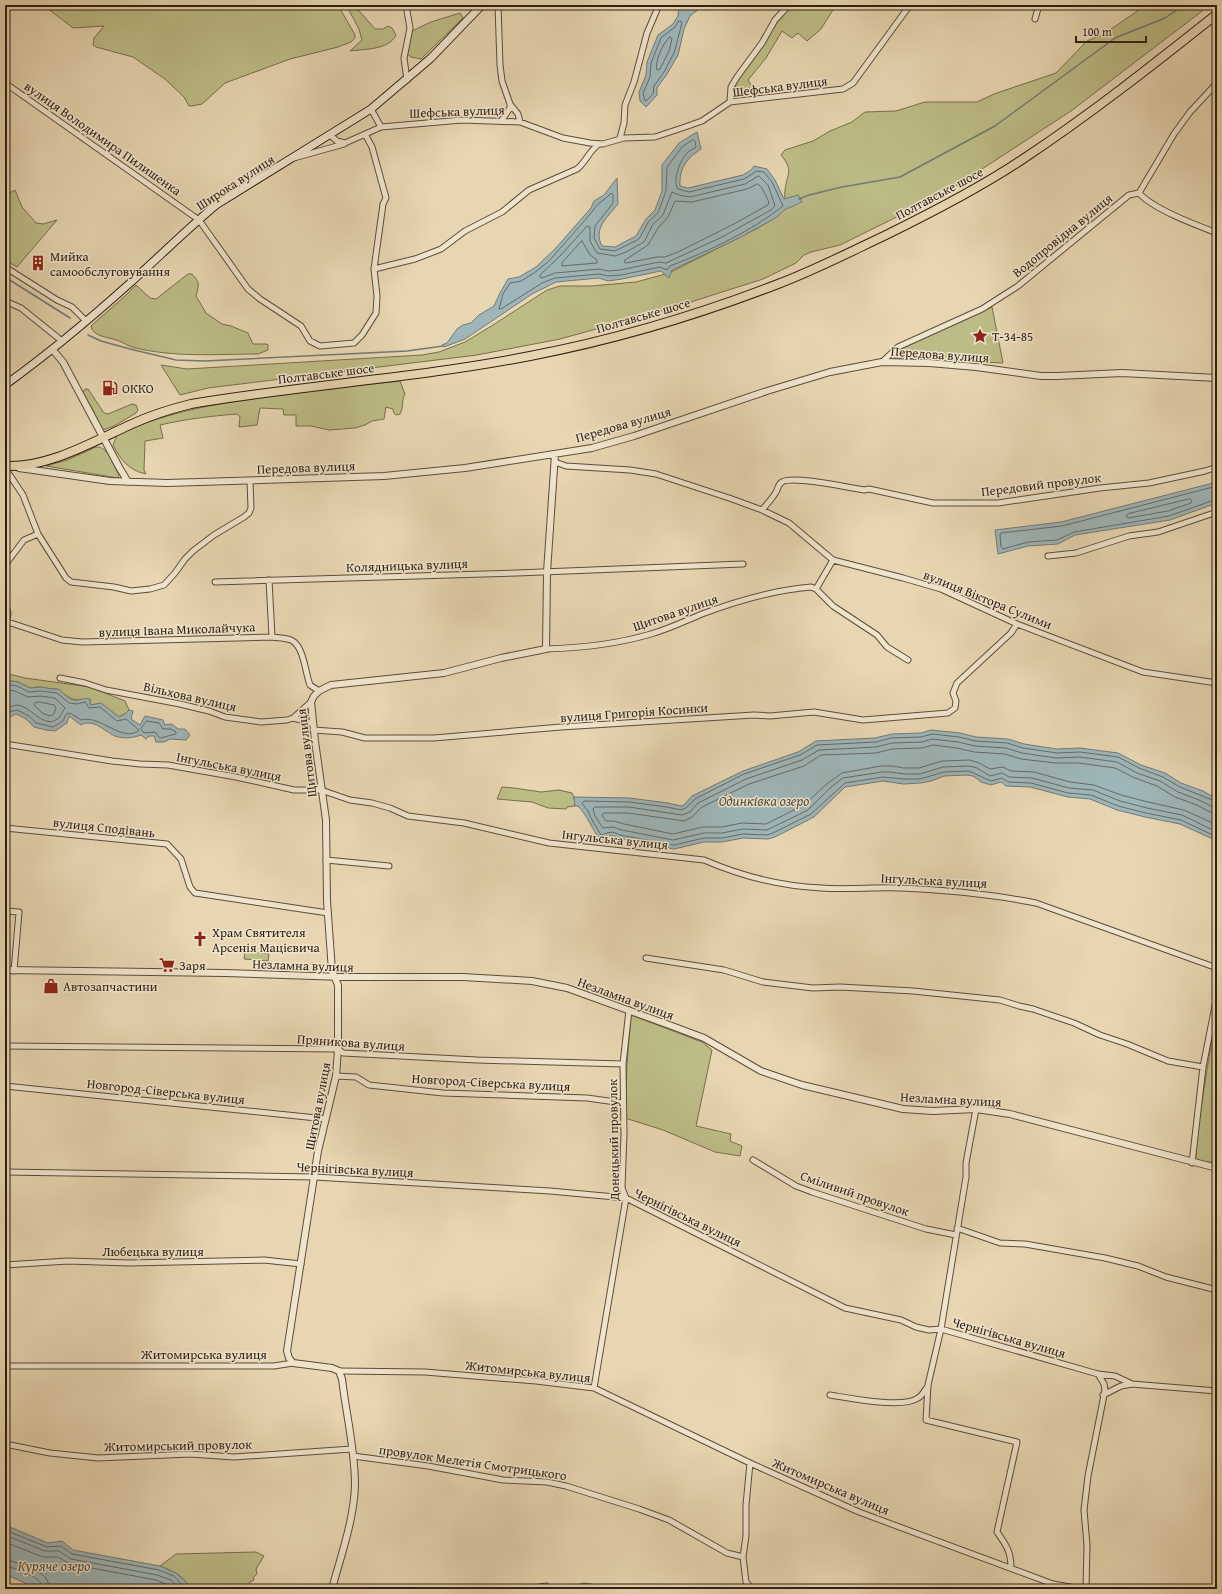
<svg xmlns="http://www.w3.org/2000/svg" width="1222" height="1594" font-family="'Gentium Book Plus',serif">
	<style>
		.green { fill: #bdbc86; stroke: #766e4c }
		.water { fill: #9eb6b9; stroke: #717a76 }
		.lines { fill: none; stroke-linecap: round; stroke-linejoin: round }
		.shore { stroke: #666a66; stroke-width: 1 }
		.stream { stroke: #717a76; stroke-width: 1.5 }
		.minor-casing { stroke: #5c4d3a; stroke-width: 7 }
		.tertiary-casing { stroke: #5c4d3a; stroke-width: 8 }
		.secondary-casing { stroke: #2e1f12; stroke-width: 9 }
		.primary-casing { stroke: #2e1f12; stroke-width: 10 }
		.minor { stroke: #efe4cc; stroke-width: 5 }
		.tertiary { stroke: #efe4cc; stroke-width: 6 }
		.secondary { stroke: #efe4cc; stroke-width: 7 }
		.primary { stroke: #e7d6b1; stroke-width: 8 }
		.labels { text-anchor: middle; stroke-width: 3; stroke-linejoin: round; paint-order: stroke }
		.street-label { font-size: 13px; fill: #2e1f12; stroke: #efe4cc }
		.poi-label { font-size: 13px; fill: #2e1f12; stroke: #efe4cc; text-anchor: start }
		.water-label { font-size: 14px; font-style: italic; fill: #504c44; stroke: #efe4cc }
	</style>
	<rect width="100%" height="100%" fill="#e7d6b1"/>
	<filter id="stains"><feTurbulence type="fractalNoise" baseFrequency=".005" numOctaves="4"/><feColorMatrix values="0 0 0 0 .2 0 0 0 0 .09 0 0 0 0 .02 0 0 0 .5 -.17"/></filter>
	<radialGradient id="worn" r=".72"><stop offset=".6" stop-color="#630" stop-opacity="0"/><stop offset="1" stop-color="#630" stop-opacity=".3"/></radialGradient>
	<path class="green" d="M43 5H338L355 35V38L351 42 338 47 290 59 225 83 202 104 192 106H189L184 97 165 79 133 57 96 47 93 45 94 38 104 26 73 28Z
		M346 5H354L375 29H383L388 26 392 28 396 35C389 50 365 49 350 51L362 40 359 29Z
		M789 5H836L821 29 807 41 798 33 792 38 782 31 766 58 748 80 752 87 758 94 734 93 737 81Z
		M1146 5H1210L1071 111 959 184 921 205 840 245 811 252 804 255 796 263 763 279 672 308 560 339 477 355 208 388 180 395 161 365 187 369 422 355 439 352 465 342 493 325 547 290 560 286H591L636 282 669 273 758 228 773 219 785 209C786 202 784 196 785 190 787 173 794 171 781 155L785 150 813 141 830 131 852 122 865 112 896 111 925 102H977L994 94 1056 73 1087 41 1104 34Z
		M460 13 463 18 421 59 411 57 407 54 412 31 431 22Z
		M15 190 22 207 36 223 43 224 57 220 17 267 5 260V195Z
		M188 274H192C200 282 199 285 196 296L206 313 222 324 231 326 248 333 253 344H267L268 345V350L258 354C216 354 174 358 132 347 126 345 121 341 116 340 107 337 92 336 91 326 106 312 122 300 136 285L150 298 156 299Z
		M992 307 1003 363 894 358 903 347Z
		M400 381 405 394C401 401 404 407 400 414L396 415 394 413 393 409 386 407 384 419 372 421 365 425 355 428 329 430 311 426H296V415H284L283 409 260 408 257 425 239 427 240 417 237 414C211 416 186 419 160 425L163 438 145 441 144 470 146 474C128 470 121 460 113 445L117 435C173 409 222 403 282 395 321 390 361 385 400 381Z
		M85 389H88L104 413 108 414 132 404 136 405 138 410 136 413 114 426 103 430C95 425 97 418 93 410 90 404 86 399 83 393Z
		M96 447C109 446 113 466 119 475L118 478 46 466 67 460Z
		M5 673 25 678 90 687 125 701 129 710 125 714 119 717 111 711 90 705V699C73 701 71 700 58 689H52L40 687 30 688 18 682 5 680Z
		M502 787 514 788 541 792 559 790 572 793 574 797 575 806 567 807 566 809 548 808 532 802 497 799Z
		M245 951 269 954 268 961 244 959Z
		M1217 1006V1163L1193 1160Z
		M631 1015 702 1042 712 1050 696 1126 731 1134 730 1141 742 1146 740 1156 715 1152 663 1130 625 1118 627 1064Z
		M256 1552 264 1556 256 1569 257 1574 253 1578 254 1580 250 1582 248 1589H190C185 1576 172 1571 160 1566L176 1554Z
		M584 1583 622 1589H555L565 1588Z"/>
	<path class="water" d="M679 5H704L690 16 684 29 678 55 667 74 657 88V95L646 107 640 101 639 92 646 75 647 62 658 35 673 24 678 16Z
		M697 132 701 149C687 158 679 168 680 186L688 188 743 175 751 170 754 166 767 169 775 180 784 199 798 195 802 202 784 210 777 217 741 237 672 270 669 278 661 271 622 279 608 281 599 278 556 282 532 294 465 339 444 347 442 345 447 343 457 329 463 325 471 323 479 315 494 306 500 293 508 279 519 277 536 267 555 249 591 208 594 201 604 195 617 178 618 204C607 218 593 228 602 246L615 247 636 236 646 219 655 210 662 191V165L679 143Z
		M1217 482V503L1170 520 1075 535 1058 544 1028 546 998 554 995 530 1061 522Z
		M5 680 18 682 30 688 40 687 52 689H58C64 693 70 702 78 700 83 699 84 698 90 699V705L101 703 119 717 125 714 129 710 133 711 131 719 140 725 145 716 163 720 165 725 172 724 178 729H185L190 735 186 740 170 739 164 742H156L154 736H149L146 739 141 735C133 738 123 739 115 736 104 731 93 718 81 725L69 716 67 723 55 731 46 730 34 727 26 719 16 714 10 717H5Z
		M931 730 960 733 976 737 1008 739 1024 744 1057 749 1080 748 1118 753 1141 765 1165 773 1181 783 1203 791 1217 799V841L1180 824 1145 817 1117 810 1090 799 1068 797 1030 787 1006 786 1001 782 991 785 981 782 973 776 966 775 944 776 931 781 921 783 903 784 883 781 845 787 814 817 775 837 768 839 743 838 722 842H704L674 849 618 838C610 832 607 840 600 840 592 829 587 815 578 806H575L574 797 629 798 668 803 681 806 684 805 692 796 743 771 798 752 816 741 875 738 892 734 921 733Z
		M5 1525 48 1543 62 1541 73 1550 160 1566 176 1573 189 1585 190 1589H38L5 1574Z"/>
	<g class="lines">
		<path class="shore" d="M679 21H681L682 23 674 53 664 72 654 86 653 94 647 100 645 101 643 93 650 77 651 63 661 38 675 27Z
			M670 37 672 39 669 51 660 69 657 70C654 63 663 42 670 37Z
			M693 140 695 141 696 147C694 149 690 150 688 152 680 160 672 180 678 189L689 192 744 179 757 171 764 172 772 182 783 206C750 232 709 251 670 266L667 270 660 267 621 275 608 276 599 274 555 278 542 283 501 309H499L503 294 510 283 521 281 534 273 549 261 586 219 598 204 606 198 611 193 613 195V203L595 226 594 238 600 249 615 251 639 239 649 221 658 213 666 191 667 167 682 147Z
			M759 176 768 185 775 206 771 210 722 237 666 263 659 262 620 270 608 271 599 269 555 273 542 278 540 277V275L561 255 587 226 590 227V241L597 253 615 256 626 252 644 242 653 224 663 215 672 192 679 195 690 197 745 184Z
			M758 184 762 188 769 202 768 205 734 224 678 252 665 257H657L626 263 624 262 625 260 648 245 658 228 668 217 675 201 692 202 747 189Z
			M582 241 590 255 597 260V263L562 266V263Z
			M1217 486 1062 526 1001 533 1000 535 1001 547 1003 549 1028 542 1057 540 1074 532 1169 516 1217 499
			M1190 499 1192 501 1191 503 1168 511 1128 518 1126 517 1128 514Z
			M5 684 17 686 29 692 40 691 57 693 69 703 77 704 85 702 89 708 100 707 117 721 126 719 139 730C123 744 100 714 81 720L70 713 66 714 63 721 53 727 36 723 29 716 17 710 5 713
			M5 689 15 691 28 697 40 696 55 698 65 708 59 718 52 722C36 721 32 708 18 705 13 705 10 708 5 708
			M40 702 54 705 56 708 54 714 50 716 42 713 34 705 35 703Z
			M147 721 159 723 163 729H171L176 732V734L160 738 155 732 144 733 141 729Z
			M1217 802 1180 787 1163 777 1139 768 1118 757 1080 752 1057 753 1023 748 1007 743 975 741 959 737 932 734 921 737 891 738 876 742 817 745 800 755 744 774 695 799 686 808 681 810 667 807 629 802 584 801 582 803 588 811 591 818 601 835C608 833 612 830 620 835L674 845 704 838H722L743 834 767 835 773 833 811 814 845 783 883 777 903 779H920L944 772 969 771 991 781 1002 778 1008 782 1031 783 1068 793 1091 795 1118 806 1146 813 1181 820 1217 837
			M1217 807H1213L1199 800 1178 792 1160 781 1137 773 1117 762 1080 757 1056 758 1022 753 1006 748 975 746 958 742 932 739 922 742 892 743 876 747 819 750 802 760 746 779 698 803 690 812 682 815 629 807H595L593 809 595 816 603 828 613 827 622 830 673 840 704 833H722L743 829 767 830 808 810 831 787 843 778 882 772H891L904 774H920L943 767 969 766 977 768 990 776 1002 773 1009 777 1032 778 1069 788 1093 790 1120 801 1147 808 1182 815 1217 832
			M1217 813 1210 812 1197 805 1175 797 1157 786 1135 778 1115 768 1079 763H1055L1021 759 1005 754 974 752 957 748 933 745 922 748 892 749 876 753 821 755 804 766 749 784 702 807 692 817 684 821 628 813H604L602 815 606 821H614L624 824 673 834 703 827H722L742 823 766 824 804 805 828 783 842 773 881 766H892L904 768H919L942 761 970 760 979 763 990 769 1003 767 1011 771 1034 772 1070 782 1094 785 1121 795 1148 802 1184 810 1217 825
			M5 1530 47 1547 61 1546 72 1554 159 1570 174 1576 186 1589
			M5 1535 45 1551H59L71 1559 157 1575 171 1580 180 1589
			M5 1542 43 1557H58L70 1564 156 1580 168 1585 172 1589
			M5 1560C13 1560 40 1571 45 1577 48 1581 49 1585 49 1589
			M5 1566 10 1567C20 1571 42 1576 43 1589"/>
		<path class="stream" d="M799 199 809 195 842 187 900 177 995 126 1115 38 1165 18 1184 5
			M5 277 70 318
			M88 335 101 341 130 349 176 360 205 361 407 351 443 346"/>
		<defs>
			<path id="minor" d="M406 5 410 28 404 58 407 80
				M498 5 500 65 502 81 510 104V108L502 120
				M1035 19 1039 5
				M5 83 199 220 248 289 260 299 301 326 310 341 320 346 354 343 362 335 376 313 377 296 374 269 415 259 441 249 465 231 502 212 529 190 577 169C586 162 589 151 599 144
				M730 102 731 87 737 77 762 43 775 20 789 5
				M510 104 518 114 520 122
				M371 109 381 127
				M365 134 372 147 386 198 383 204 374 269
				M330 135 337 141 345 143 381 127 462 120 520 122 563 138 590 143 603 144 624 138 655 137 685 127 702 121 730 102 843 89 853 83 910 5
				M620 138 624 123 625 105 634 82 647 33 659 5
				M294 158 344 144
				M1139 193C1153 209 1196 225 1217 233
				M5 267 57 300 72 307 86 321
				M5 301 21 308 62 341
				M882 362 898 347 982 309 1018 286 1129 195 1139 193 1174 134 1190 112 1217 83
				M555 462 566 466 630 470 656 474 732 499 762 510 789 523 833 560 903 578 941 589 1017 624 1143 672 1217 683
				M8 466 7 471 23 495 38 534 66 578 71 582 114 587 131 591 150 589 164 585 175 573 185 559 193 551 214 535 244 517 249 513 251 508 250 481
				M762 510C767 504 772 499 776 492 778 489 778 484 782 482 793 475 849 488 864 490L869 489 933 503H998L1100 488 1149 483 1205 471 1217 467
				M1048 556 1076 553 1129 536 1158 532 1217 512
				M5 565 24 540 38 534
				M269 580 272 637
				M215 582 517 573 743 564
				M816 589 833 560
				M5 603 8 613 7 621
				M5 621 62 640 82 642 272 637C278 638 286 638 291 640 304 646 305 672 310 685L319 691
				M546 649C582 648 617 644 651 634 669 629 685 621 702 614 737 601 773 590 811 587L816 589 833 606 877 635 887 647 908 660
				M60 678 85 683 106 690 180 704 209 711 225 717 261 722 287 720 293 718 311 702
				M293 718 305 721 313 724
				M313 730 342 732 365 738H434L561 727 754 715 770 716 814 712 863 720 948 713 955 708 956 701 953 693 957 683 1011 633 1017 624
				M5 744 112 761 140 764 168 765 236 777 294 790H321L350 800 372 803 390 808 408 816 464 823 549 843 704 860C741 876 780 886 821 888 847 890 874 887 900 888 946 890 991 894 1036 903L1217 968
				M5 828 167 844 181 859 190 887 195 893 328 913
				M326 860 389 866
				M5 911 19 912 14 971
				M646 958 724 970 763 982 813 988 840 987 913 991 1000 1000 1019 1006 1033 1009 1074 1023 1100 1035 1127 1044 1168 1061 1203 1067
				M5 1046 338 1049 343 1053 477 1060 623 1064
				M336 1076 356 1077 369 1085 443 1093 587 1098 623 1103
				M5 1086 326 1119
				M976 1109 966 1163V1177L941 1329 928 1385 926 1420 1017 1442 997 1532C1006 1545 1011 1551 1011 1568
				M753 1160 796 1186 812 1192 926 1229 956 1235
				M1192 1163 1203 1067 1217 996
				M5 1172 315 1177 550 1191 626 1198 845 1308 901 1320 916 1327 929 1330 941 1329 1098 1374 1115 1376 1132 1384 1217 1391
				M957 1228 1000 1243 1025 1244 1105 1258 1138 1266 1166 1277 1217 1290
				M5 1265 68 1261 129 1263 264 1260 301 1264
				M5 1366H274L293 1363
				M339 1371 425 1372 536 1381 594 1388 750 1463 859 1512 1053 1584 1081 1589
				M594 1388 626 1198 622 1188 624 1134 623 1064 629 1010
				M830 1395C849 1398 903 1409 918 1398 922 1396 925 1390 928 1386
				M1103 1395 1121 1386 1132 1384
				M5 1444 50 1453 98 1458 190 1454 234 1457 352 1449
				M353 1456 428 1466 503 1480 547 1482 566 1486 639 1509 669 1520 727 1553 743 1557
				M750 1463 746 1505V1536L743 1557 746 1582 752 1589
				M529 1589 546 1586
				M1086 1589 1087 1545 1084 1510 1088 1476 1105 1390 1104 1384 1098 1374"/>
			<path id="tertiary" d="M52 349 63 362 119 467 128 482
				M19 468 110 481 167 483 384 476 465 468 592 448 634 436 767 391 830 372 882 362 929 363 976 367 1041 376H1057L1122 373 1217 378
				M5 970 225 973 343 977H463L532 981 567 988 672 1026 704 1038 761 1071 802 1085 903 1109 933 1111 976 1109 1010 1114 1217 1168
				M332 1589C341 1555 354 1520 355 1485 355 1449 346 1414 342 1379L339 1371 332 1368 293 1363 289 1358 287 1351 318 1151 336 1076 338 1049V985L332 971 327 901 326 820 315 741 311 702 314 696 319 691 331 685 444 673 501 658 546 649 547 572 555 454"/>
			<path id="secondary" d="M5 385C48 354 90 319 130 283 159 257 186 230 216 205L371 109 431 58 482 5"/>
			<path id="primary" d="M5 466C49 468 94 441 132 424 151 415 171 409 191 404 303 385 418 378 530 356 614 340 698 315 778 284 815 270 850 252 886 235 933 212 980 188 1023 159 1091 114 1154 64 1217 14"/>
		</defs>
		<use href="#minor" class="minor-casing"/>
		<use href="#tertiary" class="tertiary-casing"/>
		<use href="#secondary" class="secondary-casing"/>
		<use href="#primary" class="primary-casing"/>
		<use href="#minor" class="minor"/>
		<use href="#tertiary" class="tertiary"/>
		<use href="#secondary" class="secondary"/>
		<use href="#primary" class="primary"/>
	</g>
	<defs>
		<symbol id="building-bare" viewBox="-9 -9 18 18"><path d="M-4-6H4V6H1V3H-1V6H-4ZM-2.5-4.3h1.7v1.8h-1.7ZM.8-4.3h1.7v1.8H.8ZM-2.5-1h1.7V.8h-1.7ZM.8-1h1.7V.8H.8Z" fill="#8f2418" stroke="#efe4cc" stroke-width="2.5" paint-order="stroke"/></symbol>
		<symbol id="sight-bare" viewBox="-9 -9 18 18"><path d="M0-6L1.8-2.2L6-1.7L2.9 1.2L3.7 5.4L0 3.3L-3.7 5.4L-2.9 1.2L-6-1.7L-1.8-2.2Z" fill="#8f2418" stroke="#efe4cc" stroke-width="2.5" paint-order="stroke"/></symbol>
		<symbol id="fuel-bare" viewBox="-9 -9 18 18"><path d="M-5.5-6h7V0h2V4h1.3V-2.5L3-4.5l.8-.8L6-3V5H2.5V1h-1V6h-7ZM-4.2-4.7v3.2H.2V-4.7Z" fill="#8f2418" stroke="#efe4cc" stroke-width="2.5" paint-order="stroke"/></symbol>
		<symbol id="church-bare" viewBox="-9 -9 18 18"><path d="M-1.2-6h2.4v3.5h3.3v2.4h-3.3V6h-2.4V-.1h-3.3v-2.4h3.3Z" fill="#8f2418" stroke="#efe4cc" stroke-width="2.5" paint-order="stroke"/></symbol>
		<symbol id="supermarket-bare" viewBox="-9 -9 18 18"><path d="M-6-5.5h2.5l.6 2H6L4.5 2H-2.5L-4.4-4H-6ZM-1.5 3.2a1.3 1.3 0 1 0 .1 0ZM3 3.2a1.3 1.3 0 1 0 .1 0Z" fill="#8f2418" stroke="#efe4cc" stroke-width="2.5" paint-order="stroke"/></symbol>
		<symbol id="shop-bare" viewBox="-9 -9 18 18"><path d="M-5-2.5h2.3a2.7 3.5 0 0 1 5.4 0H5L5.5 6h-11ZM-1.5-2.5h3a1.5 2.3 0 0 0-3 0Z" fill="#8f2418" stroke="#efe4cc" stroke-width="2.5" paint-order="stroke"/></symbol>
	</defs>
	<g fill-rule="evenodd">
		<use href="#building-bare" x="27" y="252" width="22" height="22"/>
		<use href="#sight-bare" x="969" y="325" width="22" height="22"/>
		<use href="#fuel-bare" x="99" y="377" width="22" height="22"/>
		<use href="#church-bare" x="189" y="928" width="22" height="22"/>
		<use href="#supermarket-bare" x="156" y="954" width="22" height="22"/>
		<use href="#shop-bare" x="40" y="975" width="22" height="22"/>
	</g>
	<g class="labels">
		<g class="street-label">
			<text transform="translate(780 86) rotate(-7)" y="5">Шефська вулиця</text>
			<text transform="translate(457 111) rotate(-2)" y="5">Шефська вулиця</text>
			<text transform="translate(103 138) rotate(35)" y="5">вулиця Володимира Пилишенка</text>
			<text transform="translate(235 182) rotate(-33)" y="5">Широка вулиця</text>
			<text transform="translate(939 193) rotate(-28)" y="5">Полтавське шосе</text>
			<text transform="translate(1062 235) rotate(-39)" y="5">Водопровідна вулиця</text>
			<text transform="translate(643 315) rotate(-16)" y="5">Полтавське шосе</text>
			<text transform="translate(940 354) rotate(4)" y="5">Передова вулиця</text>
			<text transform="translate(326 373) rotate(-7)" y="5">Полтавське шосе</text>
			<text transform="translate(623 424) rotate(-16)" y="5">Передова вулиця</text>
			<text transform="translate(306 467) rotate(-2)" y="5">Передова вулиця</text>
			<text transform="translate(1041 484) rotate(-7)" y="5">Передовий провулок</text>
			<text transform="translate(407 565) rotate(-2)" y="5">Колядницька вулиця</text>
			<text transform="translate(988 599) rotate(22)" y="5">вулиця Віктора Сулими</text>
			<text transform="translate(675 612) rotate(-19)" y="5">Щитова вулиця</text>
			<text transform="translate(177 629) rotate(-2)" y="5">вулиця Івана Миколайчука</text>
			<text transform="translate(190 696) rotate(13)" y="5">Вільхова вулиця</text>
			<text transform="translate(634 712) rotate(-4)" y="5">вулиця Григорія Косинки</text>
			<text transform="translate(306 753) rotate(-97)" y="5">Щитова вулиця</text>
			<text transform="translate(229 766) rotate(11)" y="5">Інгульська вулиця</text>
			<text transform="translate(104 827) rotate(6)" y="5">вулиця Сподівань</text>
			<text transform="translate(615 839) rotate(6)" y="5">Інгульська вулиця</text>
			<text transform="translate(934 880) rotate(3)" y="5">Інгульська вулиця</text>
			<text transform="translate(303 965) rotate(2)" y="5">Незламна вулиця</text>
			<text transform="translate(626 998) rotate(20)" y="5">Незламна вулиця</text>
			<text transform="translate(351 1042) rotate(4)" y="5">Пряникова вулиця</text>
			<text transform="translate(491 1082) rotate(3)" y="5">Новгород-Сіверська вулиця</text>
			<text transform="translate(166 1091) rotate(6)" y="5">Новгород-Сіверська вулиця</text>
			<text transform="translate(951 1099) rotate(3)" y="5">Незламна вулиця</text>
			<text transform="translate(317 1106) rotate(-79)" y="5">Щитова вулиця</text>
			<text transform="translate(613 1140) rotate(-91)" y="5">Донецький провулок</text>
			<text transform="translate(355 1169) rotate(3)" y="5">Чернігівська вулиця</text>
			<text transform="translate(855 1193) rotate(19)" y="5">Сміливий провулок</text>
			<text transform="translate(688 1217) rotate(26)" y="5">Чернігівська вулиця</text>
			<text x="153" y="1256">Любецька вулиця</text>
			<text transform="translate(1009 1337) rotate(16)" y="5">Чернігівська вулиця</text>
			<text x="204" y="1359">Житомирська вулиця</text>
			<text transform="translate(528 1371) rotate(6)" y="5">Житомирська вулиця</text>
			<text transform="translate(178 1445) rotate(-1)" y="5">Житомирський провулок</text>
			<text transform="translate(473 1462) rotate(8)" y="5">провулок Мелетія Смотрицького</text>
			<text transform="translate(831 1486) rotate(23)" y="5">Житомирська вулиця</text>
		</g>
		<g class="poi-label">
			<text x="50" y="261">Мийка<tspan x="50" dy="15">самообслуговування</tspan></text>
			<text x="992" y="341">Т-34-85</text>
			<text x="122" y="393">ОККО</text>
			<text x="212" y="937">Храм Святителя<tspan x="212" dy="15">Арсенія Мацієвича</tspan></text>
			<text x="179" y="970">Заря</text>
			<text x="63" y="991">Автозапчастини</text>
		</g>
		<g class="water-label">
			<text x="764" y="806">Одинківка озеро</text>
			<text x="54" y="1571">Куряче озеро</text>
		</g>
	</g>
	<rect width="1222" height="1594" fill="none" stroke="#e7d6b1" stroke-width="20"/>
	<rect x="6" y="6" width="1210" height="1582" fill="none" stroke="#2e1f12" stroke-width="2"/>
	<rect x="10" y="10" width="1202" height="1574" fill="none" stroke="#2e1f12"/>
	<path d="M1076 36v6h70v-6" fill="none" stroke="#2e1f12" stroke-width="2"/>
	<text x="1082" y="36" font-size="12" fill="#2e1f12" stroke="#efe4cc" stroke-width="3" paint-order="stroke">100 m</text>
	<rect width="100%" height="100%" filter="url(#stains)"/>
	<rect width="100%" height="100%" fill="url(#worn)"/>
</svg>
